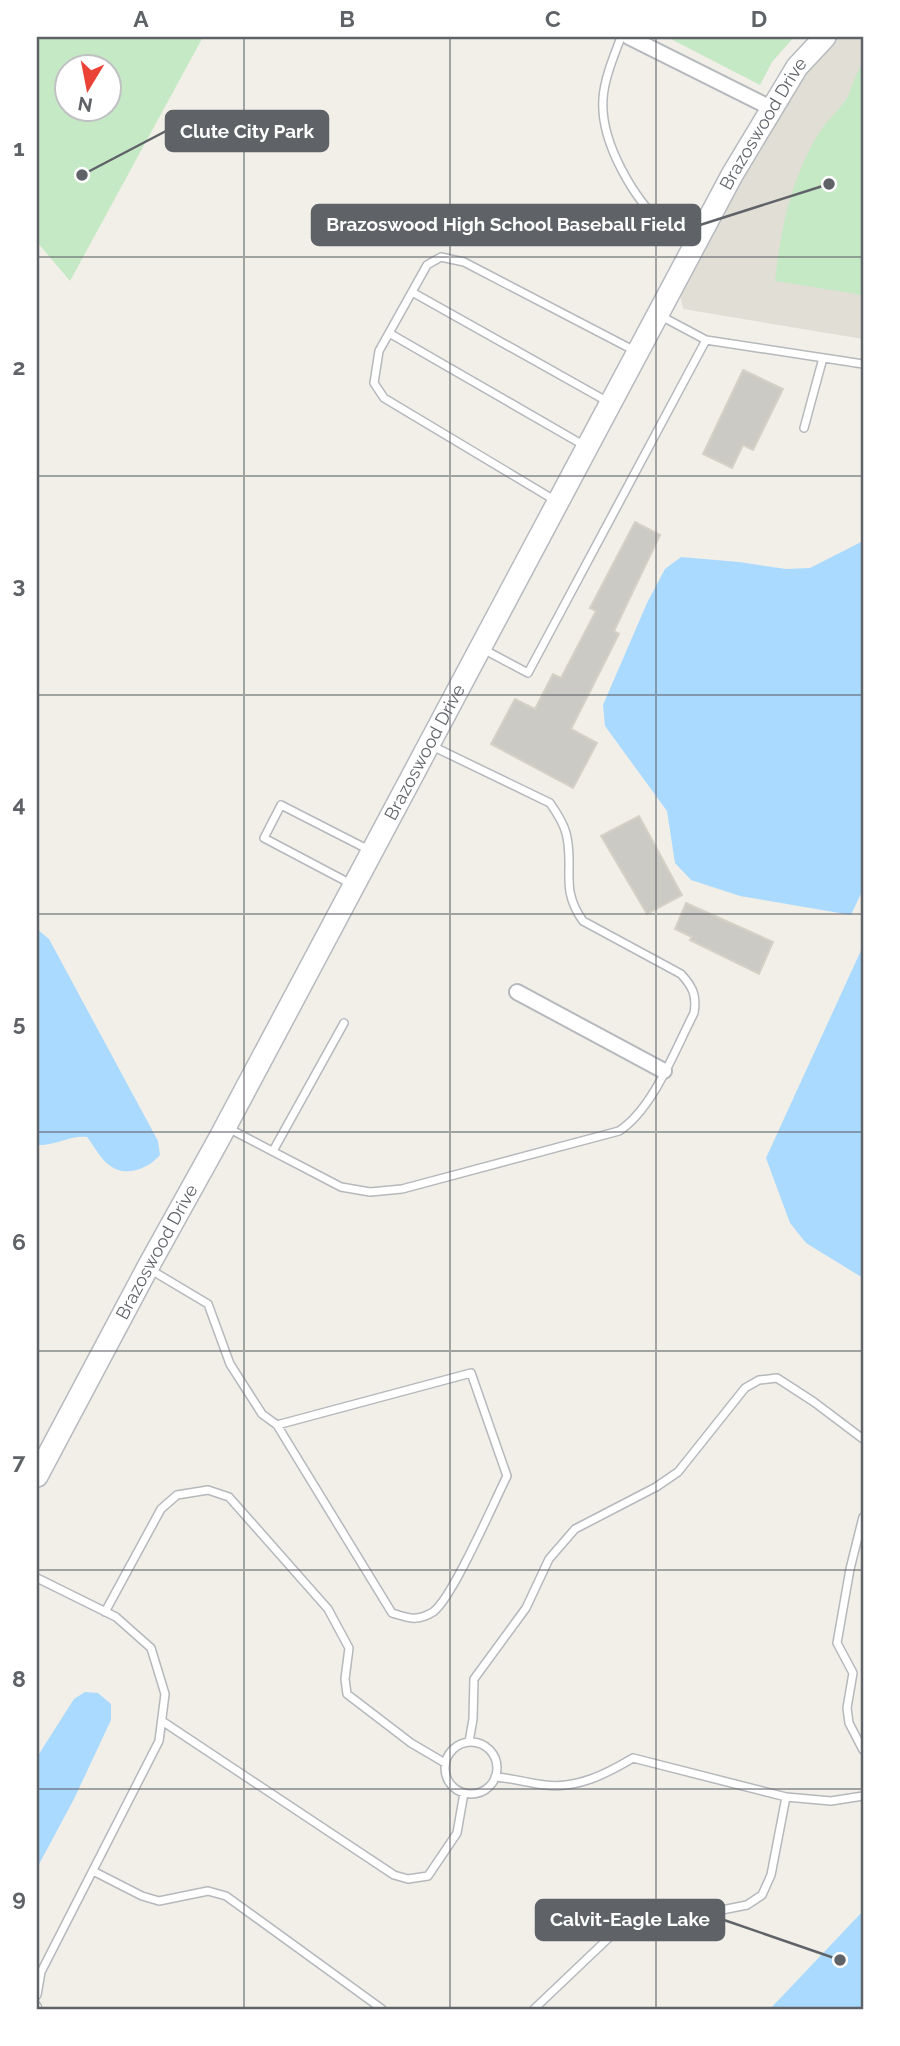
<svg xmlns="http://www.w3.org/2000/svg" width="900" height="2046" font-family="Raleway,sans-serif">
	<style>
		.education { fill: #e1ded6 }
		.green { fill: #c5e8c5; fill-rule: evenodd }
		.water { fill: #aadaff }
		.building { fill: #cccac5; stroke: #d6d1c6; stroke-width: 2 }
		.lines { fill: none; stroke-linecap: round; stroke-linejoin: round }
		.lane-casing { stroke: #b5b8bc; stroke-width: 10 }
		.street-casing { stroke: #b5b8bc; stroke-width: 18 }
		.secondary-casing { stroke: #b6babf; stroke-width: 24 }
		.lane { stroke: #fff; stroke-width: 7 }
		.street { stroke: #fff; stroke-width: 14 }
		.secondary { stroke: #fff; stroke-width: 21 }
		.grid { fill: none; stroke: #5f6368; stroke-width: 2; stroke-opacity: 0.55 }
		.labels { text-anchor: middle; stroke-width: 7; stroke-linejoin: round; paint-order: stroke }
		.street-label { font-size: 18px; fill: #5f6368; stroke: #fff }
		.leader { fill: none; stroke: #5f6368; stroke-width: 2.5 }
		.callout-dot { fill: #5f6368; stroke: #fff; stroke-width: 2.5 }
		.callout { fill: #5f6368; stroke: #5f6368; stroke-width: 2.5 }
		.callout-label { font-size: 19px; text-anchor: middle; font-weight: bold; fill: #fff }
		.neatline { fill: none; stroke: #5f6368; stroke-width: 2.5 }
		.grid-label { font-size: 23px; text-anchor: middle; font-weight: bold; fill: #5f6368 }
	</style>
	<rect width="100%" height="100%" fill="#f1efe8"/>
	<path class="education" d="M838 37H863V339L683 309 680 294 743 177 813 62Z"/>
	<path class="green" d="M37 37H203L70 281 37 242ZM66 66H108V108H66Z
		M667 37H794L772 62 760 85Z
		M863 64V295L775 281C781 227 792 173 823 127 830 117 841 108 847 98 853 86 854 75 863 64Z"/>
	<path class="water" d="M863 541V889L851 915 740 896 691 880 675 863 667 811 605 726 603 705 647 603 665 569 681 557 739 562 786 569 810 568Z
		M37 929 49 939 158 1141 160 1155C148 1169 125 1178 109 1165 100 1158 94 1146 87 1137 70 1135 55 1146 37 1145Z
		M863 946V1278L806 1243 790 1223 766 1158Z
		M85 1692 98 1693 111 1704V1720L74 1799 37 1868V1757L74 1699Z
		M863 1911V2009H770Z"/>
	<path class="building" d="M743 370 783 389 753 450 743 445 732 468 703 454Z
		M635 522 660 535 614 631 619 634 571 729 597 743 573 788 491 744 515 699 535 709 553 674 561 678 596 611 590 608Z
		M639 816 682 895 647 914 601 836Z
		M686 903 773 942 759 974 690 940 692 937 675 929Z"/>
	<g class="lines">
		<defs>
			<path id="lane" d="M621 37C614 56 604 79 603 99 600 142 634 200 666 228 674 234 685 239 694 244
				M412 292 610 403
				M659 315 706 340 863 364
				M389 333 585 446
				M804 428 823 358
				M556 501 384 398 374 383 379 351 427 265 441 257 464 262 637 352
				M481 648 528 673 706 340
				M353 885 264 838 281 805 371 851
				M226 1127 341 1187 370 1192 402 1189 619 1131C653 1109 675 1050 694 1013 697 996 693 987 681 974L583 921C559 888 575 867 566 833 563 822 557 813 550 803L430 745
				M273 1151 344 1023
				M151 1270 208 1304 230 1364 262 1414 277 1425 471 1373 507 1476C494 1502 452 1599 433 1612 417 1622 408 1618 392 1613L277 1425
				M863 1517 850 1569 837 1643 853 1673 847 1708 849 1723 863 1750
				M37 1578 116 1617 151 1648 165 1694 159 1741 41 1972 37 1995
				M105 1612 161 1509 177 1495 208 1490 229 1497 328 1609 349 1648 345 1679 347 1694 411 1743 445 1763
				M162 1721 394 1875 408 1879 428 1876 457 1833 464 1793
				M469 1742 473 1719 474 1679 526 1608 549 1559 575 1529 656 1487 678 1472 745 1388 759 1380 777 1378 814 1402 863 1439
				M445 1768a26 26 0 1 1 52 0a26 26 0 1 1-52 0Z
				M495 1777C512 1778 528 1783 545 1785 577 1789 606 1774 633 1758L786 1797 771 1875 762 1895 747 1905 616 1931 534 2009
				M786 1797 831 1801 863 1796
				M93 1871 142 1896 159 1901 208 1891 226 1896 382 2009
				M37 2006 38 2009"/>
			<path id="street" d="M629 37 771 108
				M517 992 664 1071"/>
			<g id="secondary">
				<path id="s1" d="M37 1476 148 1267 219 1139 732 175 797 67 825 37"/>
			</g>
		</defs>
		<use href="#lane" class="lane-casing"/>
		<use href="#street" class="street-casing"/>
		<use href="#secondary" class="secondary-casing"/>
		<use href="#lane" class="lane"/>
		<use href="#street" class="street"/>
		<use href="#secondary" class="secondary"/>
	</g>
	<path class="grid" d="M244 37V2009M450 37V2009M656 37V2009M37 257H863M37 476H863M37 695H863M37 914H863M37 1132H863M37 1351H863M37 1570H863M37 1789H863"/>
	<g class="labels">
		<g class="street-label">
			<text dy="6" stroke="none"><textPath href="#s1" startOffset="1535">Brazoswood Drive</textPath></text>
			<text dy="6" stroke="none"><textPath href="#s1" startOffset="821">Brazoswood Drive</textPath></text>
			<text dy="6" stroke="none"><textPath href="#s1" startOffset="254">Brazoswood Drive</textPath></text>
		</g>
	</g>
	<path class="leader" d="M82 175L166 131M829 184L700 225M840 1960L724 1920"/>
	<g class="callout-dot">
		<circle cx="82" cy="175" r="7"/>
		<circle cx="829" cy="184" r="7"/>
		<circle cx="840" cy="1960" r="7"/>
	</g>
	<g class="callout">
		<rect x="166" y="111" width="162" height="40" rx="7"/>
		<rect x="312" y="205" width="388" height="40" rx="7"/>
		<rect x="536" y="1900" width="188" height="40" rx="7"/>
	</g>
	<g class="callout-label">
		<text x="247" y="138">Clute City Park</text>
		<text x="506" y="231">Brazoswood High School Baseball Field</text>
		<text x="630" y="1926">Calvit-Eagle Lake</text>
	</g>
	<rect width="900" height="2046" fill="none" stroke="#ffffff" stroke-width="77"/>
	<g transform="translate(88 88) rotate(190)"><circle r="33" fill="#ffffff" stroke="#bfc1c3" stroke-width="2"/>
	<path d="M0-5L12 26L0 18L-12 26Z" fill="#ea4335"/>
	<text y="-10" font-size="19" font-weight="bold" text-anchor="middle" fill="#5f6368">N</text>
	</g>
	<rect x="38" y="38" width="824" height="1970" class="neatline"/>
	<g class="grid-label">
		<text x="141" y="27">A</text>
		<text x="347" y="27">B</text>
		<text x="553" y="27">C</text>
		<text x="759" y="27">D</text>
		<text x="19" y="156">1</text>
		<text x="19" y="375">2</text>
		<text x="19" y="593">3</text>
		<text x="19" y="812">4</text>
		<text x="19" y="1031">5</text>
		<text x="19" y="1250">6</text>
		<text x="19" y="1469">7</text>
		<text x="19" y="1687">8</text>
		<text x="19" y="1906">9</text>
	</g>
</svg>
